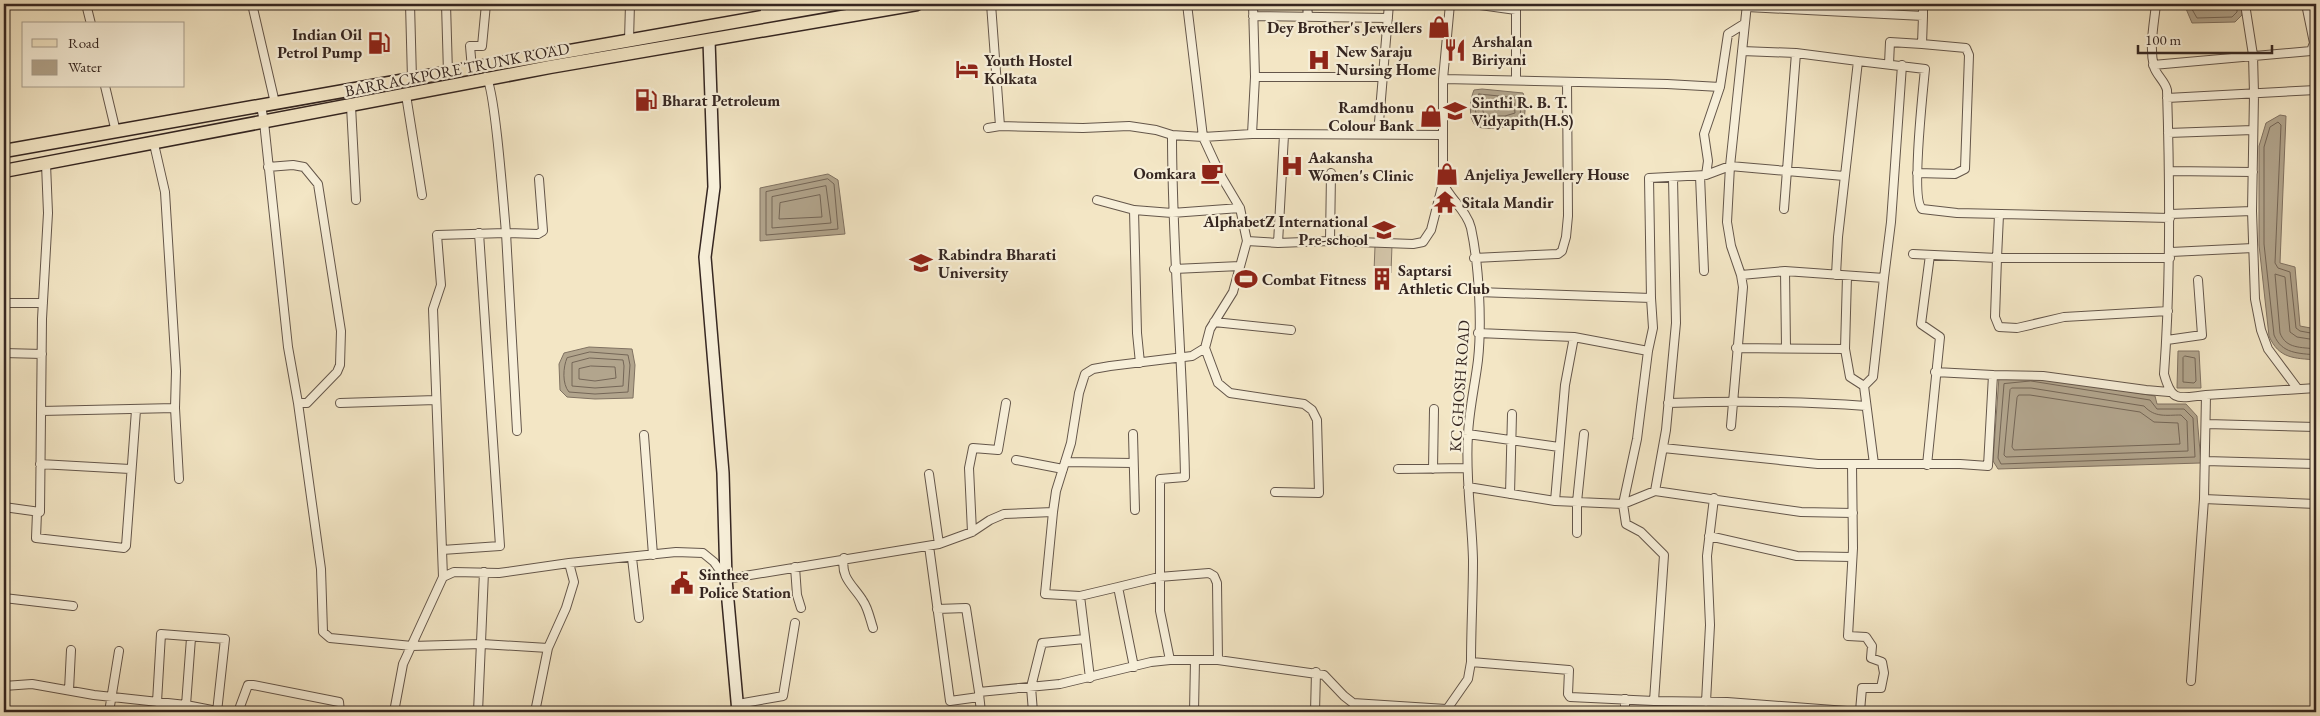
<svg xmlns="http://www.w3.org/2000/svg" width="2320" height="716" font-family="'EB Garamond',serif">
	<style>
		.green { fill: #d3c5a9; stroke: #847665 }
		.water { fill: #b2a58d; stroke: #807262 }
		.lines { fill: none; stroke-linecap: round; stroke-linejoin: round }
		.shore { stroke: #746657; stroke-width: 1 }
		.street-casing { stroke: #64564a; stroke-width: 10 }
		.secondary-casing { stroke: #352621; stroke-width: 14 }
		.primary-casing { stroke: #352621; stroke-width: 15 }
		.street { stroke: #f7efd9; stroke-width: 8 }
		.secondary { stroke: #f7efd9; stroke-width: 11 }
		.primary { stroke: #f3e6c5; stroke-width: 12 }
		.labels { text-anchor: middle; stroke-width: 4.5; stroke-linejoin: round; paint-order: stroke }
		.poi-label { font-size: 16px; font-weight: bold; fill: #352621; stroke: #f7efd9; text-anchor: start }
		.street-label { font-size: 16px; fill: #352621; stroke: #f7efd9 }
	</style>
	<rect width="100%" height="100%" fill="#f3e6c5"/>
	<filter id="stains"><feTurbulence type="fractalNoise" baseFrequency=".004" numOctaves="4"/><feColorMatrix values="0 0 0 0 .2 0 0 0 0 .09 0 0 0 0 .02 0 0 0 .5 -.17"/></filter>
	<radialGradient id="worn" r=".72"><stop offset=".6" stop-color="#630" stop-opacity="0"/><stop offset="1" stop-color="#630" stop-opacity=".3"/></radialGradient>
	<path class="green" d="M1392 245 1391 273 1374 272 1375 246Z"/>
	<path class="water" d="M2184 4H2242V15L2235 22 2192 23Z
		M1482 89 1523 93 1526 101 1524 121C1518 127 1481 132 1475 125 1468 117 1470 99 1474 90Z
		M2280 115 2286 116 2280 263 2295 267 2300 326 2316 329V360C2294 358 2279 359 2269 336L2259 245V146L2266 123Z
		M828 174 838 180 845 234 760 241V188Z
		M589 347 632 349 635 365 633 398 595 399 567 397 560 390 559 364 564 353Z
		M2178 351H2199L2201 388H2177Z
		M2031 376 2155 396 2157 404H2186L2197 416 2201 463 1998 469 1993 461 1999 377Z"/>
	<g class="lines">
		<path class="shore" d="M2189 4 2197 18 2232 17 2237 12V4
			M1479 94 1519 98 1521 102 1520 118 1506 122H1480C1474 115 1474 102 1479 94Z
			M1484 100 1514 103 1515 113 1505 116H1484L1482 106Z
			M828 179 834 184 838 229 766 235V192Z
			M826 186 831 223 772 228V197Z
			M820 195 822 217 779 219 780 203Z
			M2316 334 2300 331 2296 328 2290 272 2278 268 2275 263 2281 125 2278 122 2270 127 2264 147V244L2274 335C2282 354 2298 353 2316 355
			M2316 340 2297 337 2290 332 2285 277 2275 274 2280 333C2286 349 2301 347 2316 349
			M590 352 628 355 630 365 628 392 595 394 569 392C562 384 563 367 567 358Z
			M2185 356 2195 358 2196 381 2194 383 2183 382V358Z
			M590 358 623 360 624 366 623 386 595 388 572 386V363Z
			M591 366 615 367 616 378 595 381 579 379V369Z
			M2031 381 2150 400 2157 409H2184L2193 418 2195 457 2001 464 1998 458 2004 384Z
			M2012 388H2031L2144 406C2155 418 2166 415 2181 415L2187 421 2188 451 2006 457 2004 455 2010 390Z
			M2019 395H2030L2140 412 2154 422 2178 423 2180 444 2014 450 2012 447 2017 398Z"/>
		<defs>
			<path id="street" d="M86 4 91 24
				M252 4 275 103
				M410 4 412 79
				M446 4 448 73
				M764 4 766 16
				M991 4 1000 126
				M1187 4 1203 137 1252 134 1441 135
				M1307 4 1308 17
				M1473 4 1516 10V80
				M1923 4V16
				M2156 4C2154 24 2149 47 2154 67 2157 76 2165 81 2167 90 2170 185 2171 279 2164 374 2172 403 2178 398 2206 395L2204 499 2191 681
				M2245 4 2253 55 2254 94 2252 211 2255 299 2261 330 2268 349 2297 388
				M1747 7 1923 16 1922 44 1966 48 1969 55 1965 169 1955 174 1917 173
				M1253 16 1388 18
				M629 40 630 4
				M1742 51 1796 53 1858 61 1838 237 1836 275
				M1858 61 1925 69C1923 90 1911 198 1922 209L1957 213 2170 218
				M1889 64 1890 42 1922 44
				M2153 65 2311 51 2314 43 2306 4
				M472 69 470 46H482L486 4
				M1255 77H1383
				M1443 79 1667 84 1720 87
				M105 86 116 132
				M406 95 422 195
				M2167 98 2316 90
				M261 106 264 122 288 347 298 403 321 569 323 632 330 638 412 646 482 644 548 648
				M351 106 356 200
				M988 128 1000 126 1083 128 1129 126 1156 130 1172 135 1203 137 1221 176 1240 208 1247 241 1233 292 1210 329 1205 348 1218 383 1230 393 1304 404 1312 410 1317 420 1319 493 1275 492
				M2168 133 2253 130
				M1252 134 1255 77 1253 4
				M1378 134 1389 4
				M268 167 293 165 304 167 318 184 341 331 340 365 337 372 307 403H298
				M2170 171 2253 172
				M1706 175 1730 166 1844 176
				M1700 176 1704 271
				M1097 200 1134 210 1172 213 1240 208
				M1784 209 1796 53
				M1134 210 1137 333 1140 363
				M2170 214 2252 211
				M1999 215 1997 258H2170
				M1247 241 1278 243 1284 135
				M1330 241 1331 173
				M1278 243 1330 241 1413 244 1423 242 1431 230 1443 183
				M2171 252 2253 248
				M1913 254 1997 258 1995 317 1999 327 2017 328 2064 317 2168 311
				M1474 258 1558 254 1562 251 1566 237 1568 216 1567 82
				M1174 269 1240 266
				M1785 271 1786 347
				M1741 275 1785 271 1884 278 1891 222 1902 65
				M1478 292 1651 298 1653 328 1648 351
				M1651 298 1649 178 1706 175 1708 161 1704 134 1720 87 1728 34 1744 24
				M4 303H43
				M1214 322 1291 330
				M1478 333 1574 337 1565 385 1555 501 1623 504 1626 524 1641 532 1664 555 1654 701 1727 702 1860 712
				M1574 337 1648 351 1637 439 1623 504
				M2167 340 2202 335 2198 280
				M1736 348 1845 349 1850 377 1864 386 1874 464
				M1845 349 1847 276
				M4 353 42 354
				M1935 372 1993 375
				M1864 386 1873 377 1884 278
				M2206 395 2316 388
				M340 403 436 400
				M1668 403C1734 401 1800 401 1866 406
				M175 408 179 479
				M41 411 175 408 176 371 165 192 154 144
				M2207 424 2316 427
				M1731 426 1743 287 1741 275 1731 246 1727 222 1730 166 1747 4
				M517 431 506 233 538 234 543 231 539 179
				M1133 434 1135 510
				M1468 434 1559 447
				M644 435 653 555
				M1663 448 1818 464H1960L1988 466 1993 375 2043 376 2146 390 2169 392
				M1016 460 1063 469
				M2205 461 2316 464
				M1065 462 1133 463
				M40 464 130 469
				M1852 465 1853 548 1848 636 1866 637 1872 646 1871 658 1882 662 1884 673 1881 688H1862L1860 711
				M1927 465 1940 337 1921 324 1930 255
				M1398 469 1467 468
				M1433 469 1434 409
				M929 474 939 544
				M1468 487 1555 501
				M1655 491 1801 512 1853 513
				M1510 494 1512 414
				M2204 499 2316 504
				M1623 504 1655 491 1666 430 1676 323 1673 178
				M4 507 40 512 42 319 48 213 46 164
				M37 512 36 538 124 548 126 546 136 410
				M1053 512 1045 594 1080 596 1118 587 1134 667
				M972 532 969 468 973 448 998 450 1006 403
				M1577 533V502L1584 434
				M1709 536 1797 556 1852 557
				M929 546 950 701 979 697
				M442 550 500 546 479 233
				M632 558 639 618
				M844 558C840 578 854 586 863 601 868 608 870 619 873 628
				M795 567 797 595 801 608
				M443 577 433 309 441 285 437 235 506 233C504 211 495 87 486 77
				M1118 587 1159 577 1209 573 1214 576 1217 583 1218 660
				M1080 596 1090 678
				M4 598 73 606
				M937 609 966 608 979 692 1060 684 1151 662 1170 660H1218L1324 675 1344 696 1353 703 1446 709
				M1170 660 1160 611V479L1185 477C1183 363 1172 249 1172 135
				M1471 662 1569 670 1568 694 1570 697 1654 701
				M4 686 32 684 94 695 186 705 222 712
				M69 690 71 650
				M979 694 981 712
				M157 702 161 634 225 639 217 712
				M1706 702 1710 625 1707 556 1714 498
				M738 704 783 696 795 623
				M186 705 191 638
				M109 712 119 651
				M238 712 248 685H253L339 702 340 712
				M394 712 403 664 443 577 454 572 499 573 569 563 676 552 703 553 714 562 726 579 939 544 972 532 990 520 1004 514 1053 512 1056 491 1071 443 1079 393 1085 374 1093 369 1110 366 1192 356 1205 348
				M478 712 484 572
				M535 712 548 648 566 608 574 582 569 563
				M1033 712 1031 687 1042 643 1085 639
				M1194 712 1195 660
				M1315 712 1316 672
				M1445 712 1468 679 1471 662C1471 628 1473 594 1473 560 1472 518 1465 477 1468 435 1469 410 1475 385 1478 360 1482 322 1479 265 1471 228 1467 211 1450 199 1443 183V79L1450 4
				M1625 712V699"/>
			<path id="secondary" d="M709 40 714 187 705 257 723 473 726 579 738 712"/>
			<path id="primary" d="M4 151 835 4
				M4 171 550 67 917 4"/>
		</defs>
		<use href="#street" class="street-casing"/>
		<use href="#secondary" class="secondary-casing"/>
		<use href="#primary" class="primary-casing"/>
		<use href="#street" class="street"/>
		<use href="#secondary" class="secondary"/>
		<use href="#primary" class="primary"/>
	</g>
	<defs>
		<symbol id="shop-bare" viewBox="-9 -9 18 18"><path d="M-5-2.5h2.3a2.7 3.5 0 0 1 5.4 0H5L5.5 6h-11ZM-1.5-2.5h3a1.5 2.3 0 0 0-3 0Z" fill="#8f2418" stroke="#f7efd9" stroke-width="2.5" paint-order="stroke"/></symbol>
		<symbol id="fuel-bare" viewBox="-9 -9 18 18"><path d="M-5.5-6h7V0h2V4h1.3V-2.5L3-4.5l.8-.8L6-3V5H2.5V1h-1V6h-7ZM-4.2-4.7v3.2H.2V-4.7Z" fill="#8f2418" stroke="#f7efd9" stroke-width="2.5" paint-order="stroke"/></symbol>
		<symbol id="restaurant-bare" viewBox="-9 -9 18 18"><path d="M-5-6h1v4h1v-4h1v4h1v-4h1v5L-1.5 .5V6h-2V.5L-5-1ZM5-6V6H3V1.5H1.5Q1.5-4 5-6Z" fill="#8f2418" stroke="#f7efd9" stroke-width="2.5" paint-order="stroke"/></symbol>
		<symbol id="hospital-bare" viewBox="-9 -9 18 18"><path d="M-5-5h3v3.5h4V-5h3V5h-3V1.5h-4V5h-3Z" fill="#8f2418" stroke="#f7efd9" stroke-width="2.5" paint-order="stroke"/></symbol>
		<symbol id="hotel-bare" viewBox="-9 -9 18 18"><path d="M-6-4.5h1.5V1H6V5H4.5V3h-9V5H-6ZM-4 0a1.8 1.8 0 1 1 3.6 0ZM.5 0V-2.5h3Q6-2.5 6 0Z" fill="#8f2418" stroke="#f7efd9" stroke-width="2.5" paint-order="stroke"/></symbol>
		<symbol id="school-bare" viewBox="-9 -9 18 18"><path d="M0-5L7-2L0 1L-7-2ZM-4 1L0 2.5L4 1V4Q0 6-4 4Z" fill="#8f2418" stroke="#f7efd9" stroke-width="2.5" paint-order="stroke"/></symbol>
		<symbol id="cafe-bare" viewBox="-9 -9 18 18"><path d="M-5.5-4.5H6V0H3Q3 3.5 0 3.5H-2.5Q-5.5 3.5-5.5 0ZM3-3.2v2h1.7v-2ZM-6 4.5H4V6H-6Z" fill="#8f2418" stroke="#f7efd9" stroke-width="2.5" paint-order="stroke"/></symbol>
		<symbol id="temple-bare" viewBox="-9 -9 18 18"><path d="M0-6L5-2H3V0L6.5 2.5H4V6H1.5V3h-3V6H-4V2.5H-6.5L-3 0V-2H-5Z" fill="#8f2418" stroke="#f7efd9" stroke-width="2.5" paint-order="stroke"/></symbol>
		<symbol id="university-bare" viewBox="-9 -9 18 18"><path d="M0-5L7-2L0 1L-7-2ZM-4 1L0 2.5L4 1V4Q0 6-4 4Z" fill="#8f2418" stroke="#f7efd9" stroke-width="2.5" paint-order="stroke"/></symbol>
		<symbol id="stadium-bare" viewBox="-9 -9 18 18"><path d="M0-5a6.5 5 0 1 0 0 10a6.5 5 0 1 0 0-10ZM-3.5-1.8h7v3.6h-7Z" fill="#8f2418" stroke="#f7efd9" stroke-width="2.5" paint-order="stroke"/></symbol>
		<symbol id="building-bare" viewBox="-9 -9 18 18"><path d="M-4-6H4V6H1V3H-1V6H-4ZM-2.5-4.3h1.7v1.8h-1.7ZM.8-4.3h1.7v1.8H.8ZM-2.5-1h1.7V.8h-1.7ZM.8-1h1.7V.8H.8Z" fill="#8f2418" stroke="#f7efd9" stroke-width="2.5" paint-order="stroke"/></symbol>
		<symbol id="civic-bare" viewBox="-9 -9 18 18"><path d="M-.6-6.5H3V-4.5H.6V-3L4-1V1h2V6H-6V1h2V-1L-.6-3ZM-1.2 2.5V6h2.4V2.5Z" fill="#8f2418" stroke="#f7efd9" stroke-width="2.5" paint-order="stroke"/></symbol>
	</defs>
	<g fill-rule="evenodd">
		<use href="#shop-bare" x="1423" y="11" width="32" height="32"/>
		<use href="#fuel-bare" x="363" y="27" width="32" height="32"/>
		<use href="#restaurant-bare" x="1439" y="34" width="32" height="32"/>
		<use href="#hospital-bare" x="1303" y="44" width="32" height="32"/>
		<use href="#hotel-bare" x="951" y="53" width="32" height="32"/>
		<use href="#fuel-bare" x="630" y="84" width="32" height="32"/>
		<use href="#school-bare" x="1439" y="95" width="32" height="32"/>
		<use href="#shop-bare" x="1415" y="100" width="32" height="32"/>
		<use href="#hospital-bare" x="1276" y="150" width="32" height="32"/>
		<use href="#cafe-bare" x="1196" y="157" width="32" height="32"/>
		<use href="#shop-bare" x="1431" y="158" width="32" height="32"/>
		<use href="#temple-bare" x="1429" y="186" width="32" height="32"/>
		<use href="#school-bare" x="1368" y="214" width="32" height="32"/>
		<use href="#university-bare" x="905" y="247" width="32" height="32"/>
		<use href="#stadium-bare" x="1230" y="263" width="32" height="32"/>
		<use href="#building-bare" x="1366" y="263" width="32" height="32"/>
		<use href="#civic-bare" x="666" y="567" width="32" height="32"/>
	</g>
	<g class="labels">
		<g class="poi-label">
			<text x="1422" y="33" text-anchor="end">Dey Brother's Jewellers</text>
			<text x="362" y="40" text-anchor="end">Indian Oil<tspan x="362" dy="18">Petrol Pump</tspan></text>
			<text x="1472" y="47">Arshalan<tspan x="1472" dy="18">Biriyani</tspan></text>
			<text x="1336" y="57">New Saraju<tspan x="1336" dy="18">Nursing Home</tspan></text>
			<text x="984" y="66">Youth Hostel<tspan x="984" dy="18">Kolkata</tspan></text>
			<text x="662" y="106">Bharat Petroleum</text>
			<text x="1472" y="108">Sinthi R. B. T.<tspan x="1472" dy="18">Vidyapith(H.S)</tspan></text>
			<text x="1414" y="113" text-anchor="end">Ramdhonu<tspan x="1414" dy="18">Colour Bank</tspan></text>
			<text x="1308" y="163">Aakansha<tspan x="1308" dy="18">Women's Clinic</tspan></text>
			<text x="1196" y="179" text-anchor="end">Oomkara</text>
			<text x="1464" y="180">Anjeliya Jewellery House</text>
			<text x="1462" y="208">Sitala Mandir</text>
			<text x="1368" y="227" text-anchor="end">AlphabetZ International<tspan x="1368" dy="18">Pre-school</tspan></text>
			<text x="938" y="260">Rabindra Bharati<tspan x="938" dy="18">University</tspan></text>
			<text x="1398" y="276">Saptarsi<tspan x="1398" dy="18">Athletic Club</tspan></text>
			<text x="1262" y="285">Combat Fitness</text>
			<text x="699" y="580">Sinthee<tspan x="699" dy="18">Police Station</tspan></text>
		</g>
		<g class="street-label">
			<text transform="translate(457 69) rotate(-11)" y="6">BARRACKPORE TRUNK ROAD</text>
			<text transform="translate(1459 386) rotate(-86)" y="6">KC GHOSH ROAD</text>
		</g>
	</g>
	<rect width="2320" height="716" fill="none" stroke="#f3e6c5" stroke-width="20"/>
	<rect x="5" y="5" width="2310" height="706" fill="none" stroke="#352621" stroke-width="2.5"/>
	<rect x="10" y="10" width="2300" height="696" fill="none" stroke="#352621"/>
	<rect x="22" y="22" width="162" height="65" fill="#f7efd9" stroke="#a99f8f"/>
	<rect x="32" y="39" width="25" height="8" fill="#f3e6c5" stroke="#a99f8f"/>
	<text x="68" y="48" font-size="15" fill="#352621">Road</text>
	<rect x="32" y="60" width="25" height="15" fill="#b2a58d" stroke="#a99f8f"/>
	<text x="68" y="72" font-size="15" fill="#352621">Water</text>
	<path d="M2138 45v8h134v-8" fill="none" stroke="#352621" stroke-width="2.5"/>
	<text x="2145" y="45" font-size="15" fill="#352621" stroke="#f7efd9" stroke-width="4" paint-order="stroke">100 m</text>
	<rect width="100%" height="100%" filter="url(#stains)"/>
	<rect width="100%" height="100%" fill="url(#worn)"/>
</svg>
